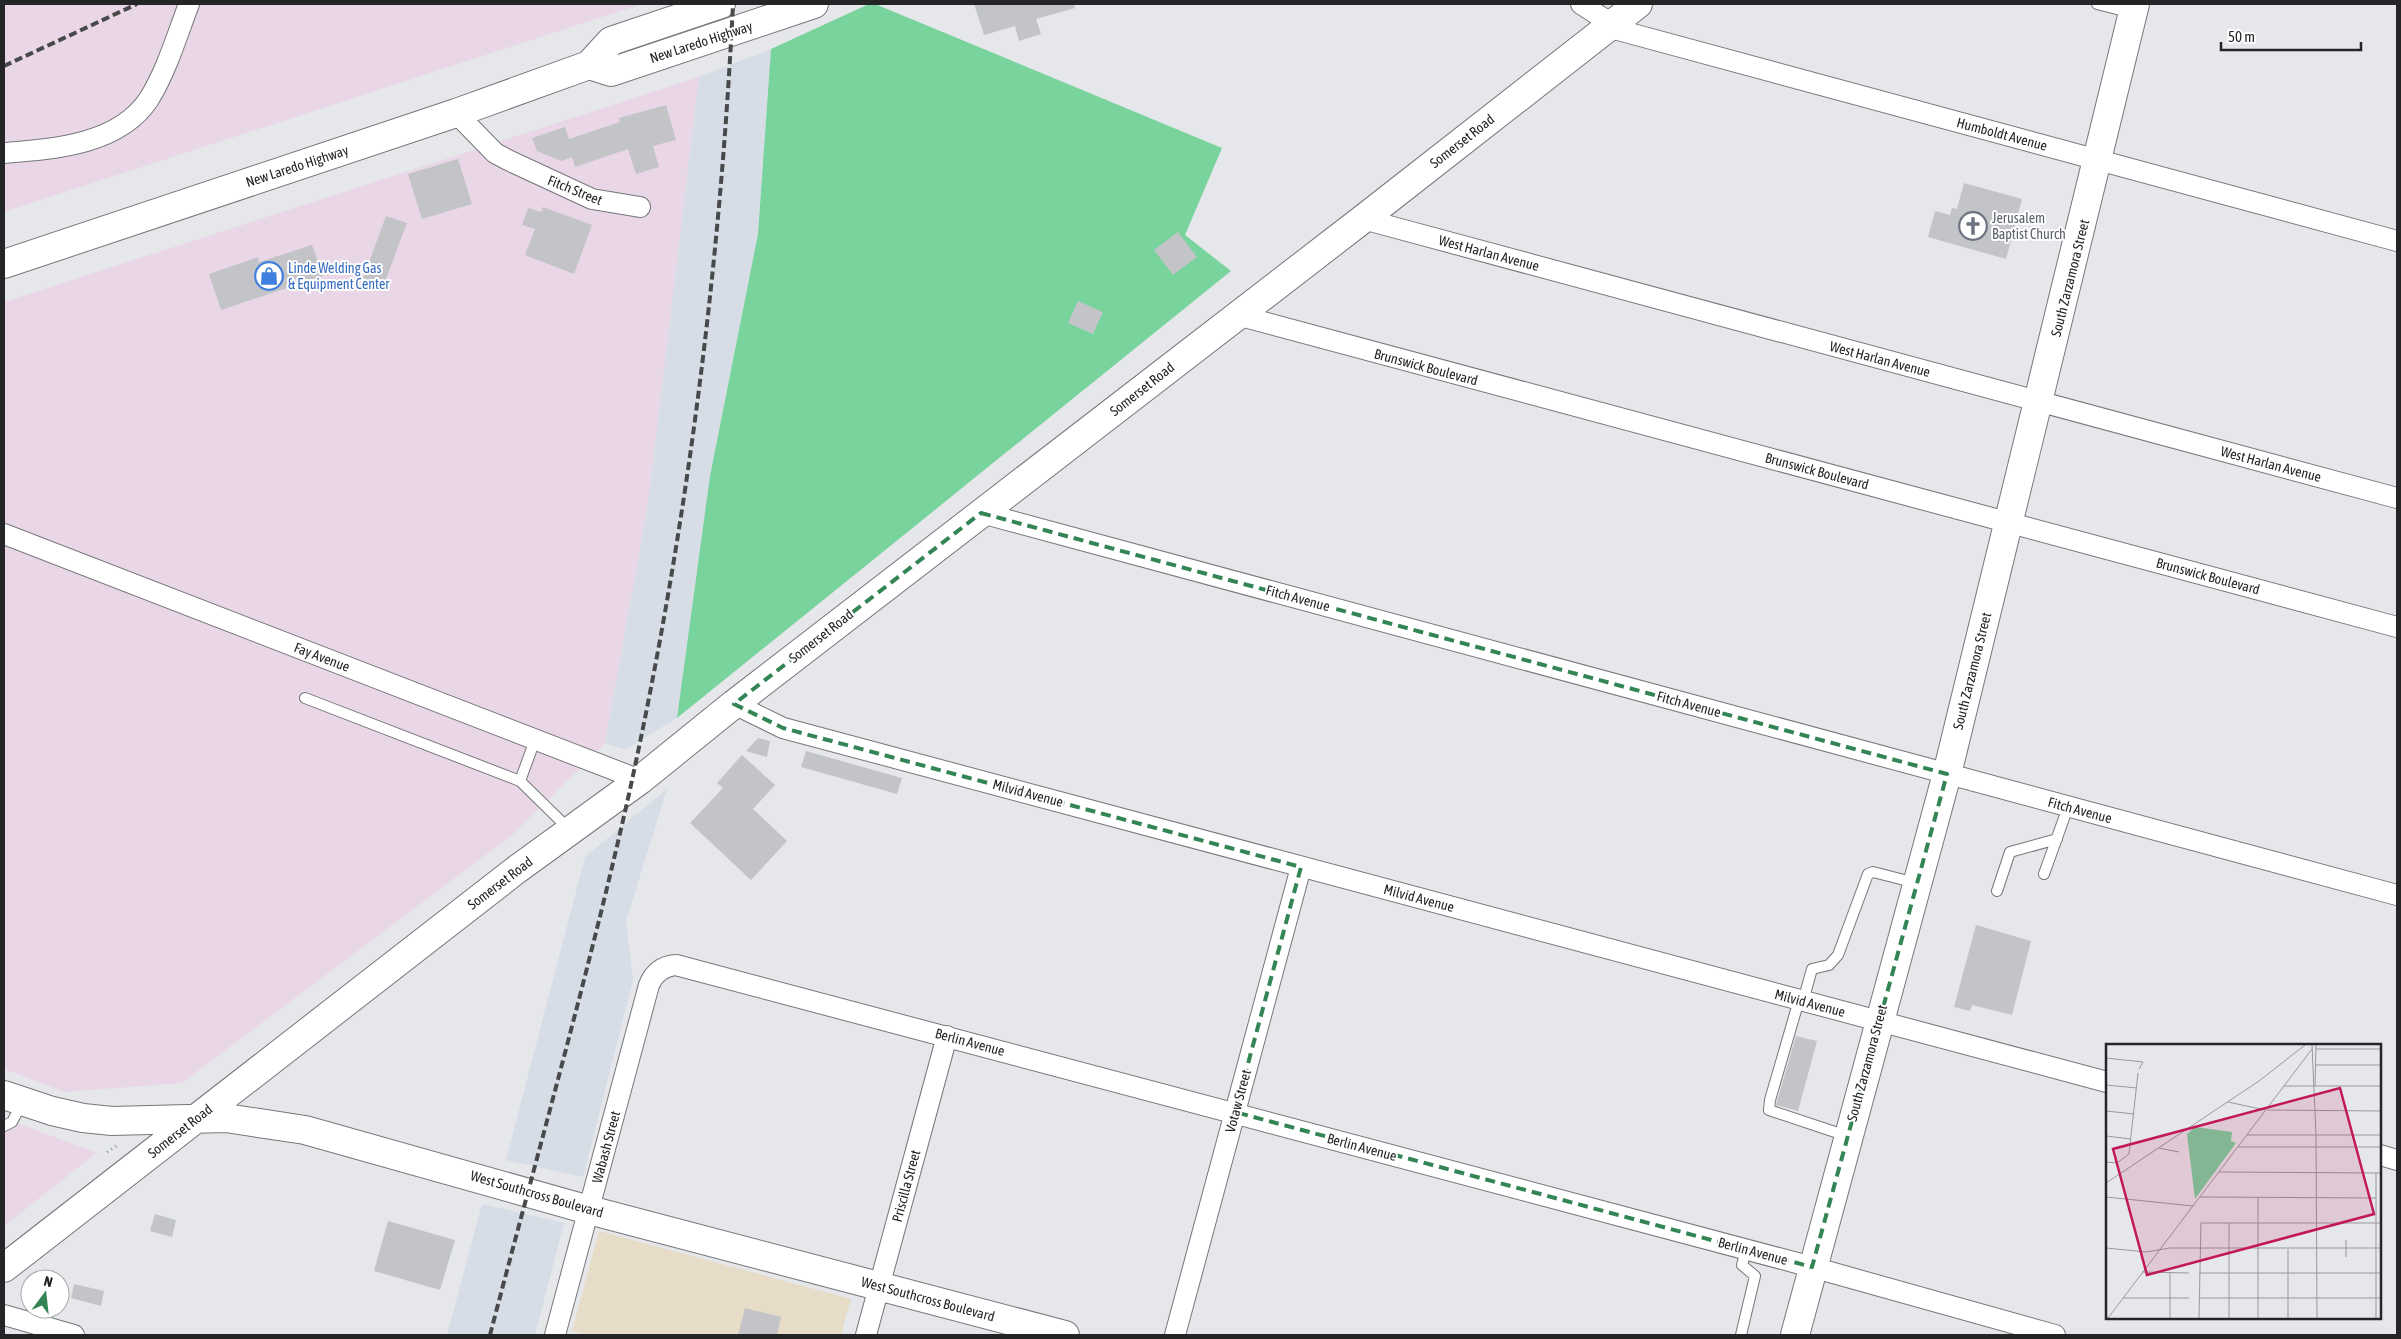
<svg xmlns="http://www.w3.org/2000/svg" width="2401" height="1339" font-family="'Asap Condensed',sans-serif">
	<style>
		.commercial { fill: #e6dcc7 }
		.industrial { fill: #e9d7e8 }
		.built { fill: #d7dde6 }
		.green { fill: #78d39d }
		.building { fill: #c2c4c7 }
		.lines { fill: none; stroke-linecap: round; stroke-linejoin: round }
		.service-casing { stroke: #75777a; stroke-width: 12 }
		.minor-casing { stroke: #75777a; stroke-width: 22 }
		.secondary-casing { stroke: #75777a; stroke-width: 30 }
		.primary-casing { stroke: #75777a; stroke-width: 30 }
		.path { stroke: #919395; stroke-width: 3; stroke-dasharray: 1 4; stroke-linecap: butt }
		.service { stroke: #fff; stroke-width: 10 }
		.minor { stroke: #fff; stroke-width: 20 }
		.secondary { stroke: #fff; stroke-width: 28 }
		.primary { stroke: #fff; stroke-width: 28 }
		.rail { stroke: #48494a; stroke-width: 4; stroke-dasharray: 8 4; stroke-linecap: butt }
		.marked { fill: none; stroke: #348556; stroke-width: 4; stroke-dasharray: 10 6; stroke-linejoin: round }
		.labels { text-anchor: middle; stroke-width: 4; stroke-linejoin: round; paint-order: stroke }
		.street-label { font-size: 14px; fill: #242526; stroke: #fff }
		.worship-label { font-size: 14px; fill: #5b616d; stroke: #fff; text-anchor: start }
		.shop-label { font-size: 14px; fill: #366cbe; stroke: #fff; text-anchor: start }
		.inset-road { fill: none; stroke: #98999c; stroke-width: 1 }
		.view { fill: #c2185b; fill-opacity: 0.15; stroke: #c2185b; stroke-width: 2.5 }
		.inset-edge { fill: none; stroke: #242526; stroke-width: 2.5 }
	</style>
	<rect width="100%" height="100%" fill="#e5e7ea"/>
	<path class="commercial" d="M599 1231 851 1299 841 1335H589L572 1331Z"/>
	<path class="industrial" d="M4 4H642L4 212Z
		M699 77 648 504 605 744 512 835 182 1083 64 1092 4 1069V302Z
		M4 1118 97 1153 4 1226Z"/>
	<path class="built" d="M771 49 758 234 710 476 677 718 626 749 605 744 648 504 699 77Z
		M667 789 626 921 633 980 583 1177 506 1160 585 857Z
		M482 1204 564 1223 535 1335H447Z"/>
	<path class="green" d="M869 4H875L1222 148 1185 235 1231 271 677 718 710 476 758 234 771 49Z"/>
	<path class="building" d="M974 4H1074L1075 8 1036 19 1041 34 1019 41 1015 26 984 35Z
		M666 105 676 140 653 146 659 167 636 174 628 149 575 167 572 157 561 161 537 151 532 138 565 127 569 139 620 122 619 118Z
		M458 159 472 204 422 219 408 174Z
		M1964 183 2022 199 2006 259 1928 237 1935 211 1950 215 1952 208 1957 209Z
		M543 207 592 225 574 274 525 255 535 229 522 225 528 208 541 212Z
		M386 216 407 223 383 287 363 279Z
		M1178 232 1197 257 1173 275 1154 250Z
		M312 245 323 276 221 310 209 274 258 257 259 262Z
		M1078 301 1103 312 1093 334 1068 323Z
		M758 738 770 741 767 757 746 751Z
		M806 751 902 778 897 794 801 767Z
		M742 755 775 785 753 809 787 841 751 880 690 823 723 788 717 783Z
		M1976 925 2031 941 2012 1015 1972 1005 1970 1011 1954 1007Z
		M1796 1036 1817 1041 1798 1111 1776 1105Z
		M155 1214 176 1220 172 1237 150 1231Z
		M388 1221 455 1240 440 1290 374 1271Z
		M74 1284 104 1291 101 1306 71 1298Z
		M745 1308 781 1317 777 1335H738Z"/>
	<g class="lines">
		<defs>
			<path id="service" d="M2097 4 2132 13
				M305 698 520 781 570 830
				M520 781 535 740
				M2044 874 2068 807
				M1997 891 2010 852 2057 839
				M1799 1000 1770 1100 1769 1110 1847 1136
				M1803 1001 1812 969 1829 965 1838 955 1868 874 1873 872 1916 883
				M4 1126 12 1122 22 1103
				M1741 1335 1755 1276 1742 1265 1746 1250"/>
			<path id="minor" d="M1581 4 1612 24
				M1607 27 2397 241
				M456 113 495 153 508 160 592 199 640 207
				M4 153C53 149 119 145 149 99 167 70 177 35 189 4
				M1363 219 2397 498
				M1237 315 2397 627
				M981 513 2397 895
				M4 534 640 780
				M734 704 783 728 2107 1082
				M2380 1155 2397 1160
				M4 1315 74 1335
				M555 1335 649 985C654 973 663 966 676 965L1812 1267 2055 1335
				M866 1335 947 1036
				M1175 1335 1301 867"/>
			<path id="secondary" d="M4 1095 52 1111 83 1118 112 1121 226 1118 305 1130 589 1210 1065 1335
				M4 1268 516 870 640 780 734 704 1363 219 1638 4
				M1795 1335 1947 774 2135 4"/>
			<path id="primary" d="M589 65 611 72 814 4
				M4 264 456 113 589 65 611 41 721 4"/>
		</defs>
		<use href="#service" class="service-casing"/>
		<use href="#minor" class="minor-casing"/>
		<use href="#secondary" class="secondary-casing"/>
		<use href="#primary" class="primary-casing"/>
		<path class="path" d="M107 1152 119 1144"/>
		<use href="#service" class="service"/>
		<use href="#minor" class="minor"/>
		<use href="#secondary" class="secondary"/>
		<use href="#primary" class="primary"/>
		<path class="rail" d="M4 66 137 4
			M490 1335C537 1155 588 976 629 794 686 534 720 269 733 4"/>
	</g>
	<path class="marked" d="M981 513 1947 774 1812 1267 1235 1112 1301 867 783 728 734 704Z"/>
	<defs>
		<symbol id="church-ring" viewBox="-11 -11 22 22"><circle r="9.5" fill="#fff" stroke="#6b7280" stroke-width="1.5"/><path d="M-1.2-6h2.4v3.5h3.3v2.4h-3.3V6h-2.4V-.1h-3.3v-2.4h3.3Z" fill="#6b7280"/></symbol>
		<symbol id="shop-ring" viewBox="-11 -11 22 22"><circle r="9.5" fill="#fff" stroke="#3f7fe0" stroke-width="1.5"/><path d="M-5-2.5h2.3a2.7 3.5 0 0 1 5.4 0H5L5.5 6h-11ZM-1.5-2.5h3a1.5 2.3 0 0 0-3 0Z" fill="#3f7fe0"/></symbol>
	</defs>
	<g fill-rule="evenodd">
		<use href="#church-ring" x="1957" y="210" width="32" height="32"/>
		<use href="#shop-ring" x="253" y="260" width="32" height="32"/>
	</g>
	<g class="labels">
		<g class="street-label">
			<text transform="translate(701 42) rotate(-18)" y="5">New Laredo Highway</text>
			<text transform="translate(2002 134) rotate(15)" y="5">Humboldt Avenue</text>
			<text transform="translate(1462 141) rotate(-38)" y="5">Somerset Road</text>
			<text transform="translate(297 166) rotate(-18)" y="5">New Laredo Highway</text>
			<text transform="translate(575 190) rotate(22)" y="5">Fitch Street</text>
			<text transform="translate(1489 253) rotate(15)" y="5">West Harlan Avenue</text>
			<text transform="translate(2070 278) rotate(-76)" y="5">South Zarzamora Street</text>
			<text transform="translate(1880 359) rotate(15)" y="5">West Harlan Avenue</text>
			<text transform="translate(1426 367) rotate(15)" y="5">Brunswick Boulevard</text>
			<text transform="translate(1142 389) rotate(-38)" y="5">Somerset Road</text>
			<text transform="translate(2271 464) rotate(15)" y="5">West Harlan Avenue</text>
			<text transform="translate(1817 471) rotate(15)" y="5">Brunswick Boulevard</text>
			<text transform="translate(2208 576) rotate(15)" y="5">Brunswick Boulevard</text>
			<text transform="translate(1298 598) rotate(15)" y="5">Fitch Avenue</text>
			<text transform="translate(821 636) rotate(-38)" y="5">Somerset Road</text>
			<text transform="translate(322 657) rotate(21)" y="5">Fay Avenue</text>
			<text transform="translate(1972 671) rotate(-76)" y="5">South Zarzamora Street</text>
			<text transform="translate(1689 704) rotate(15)" y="5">Fitch Avenue</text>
			<text transform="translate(1028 793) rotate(15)" y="5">Milvid Avenue</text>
			<text transform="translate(2080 810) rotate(15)" y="5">Fitch Avenue</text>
			<text transform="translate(500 883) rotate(-37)" y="5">Somerset Road</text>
			<text transform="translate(1419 898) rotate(15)" y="5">Milvid Avenue</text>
			<text transform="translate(1810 1003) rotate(15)" y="5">Milvid Avenue</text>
			<text transform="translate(970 1042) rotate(15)" y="5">Berlin Avenue</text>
			<text transform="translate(1867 1063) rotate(-75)" y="5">South Zarzamora Street</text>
			<text transform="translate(1238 1101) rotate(-75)" y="5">Votaw Street</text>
			<text transform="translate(180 1131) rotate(-38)" y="5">Somerset Road</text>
			<text transform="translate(606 1147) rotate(-75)" y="5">Wabash Street</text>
			<text transform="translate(1362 1147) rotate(15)" y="5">Berlin Avenue</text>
			<text transform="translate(906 1186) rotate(-75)" y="5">Priscilla Street</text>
			<text transform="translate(537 1194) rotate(16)" y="5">West Southcross Boulevard</text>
			<text transform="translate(1753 1251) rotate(15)" y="5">Berlin Avenue</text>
			<text transform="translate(928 1299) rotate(15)" y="5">West Southcross Boulevard</text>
		</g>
		<g class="worship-label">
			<text x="1992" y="223">Jerusalem<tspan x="1992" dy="16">Baptist Church</tspan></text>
		</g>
		<g class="shop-label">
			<text x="288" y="273">Linde Welding Gas<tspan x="288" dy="16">&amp; Equipment Center</tspan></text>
		</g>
	</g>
	<g transform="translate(2106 1044)">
		<rect width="275" height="275" fill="#e5e7ea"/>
		<path d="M89 83 126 88 125 97 130 99 89 155 81 90Z" fill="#78d39d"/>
		<path class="inset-road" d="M206 1 210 91 211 274M210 5H275M0 14 37 18 33 25M210 21H275M0 41 31 44M178 42H275M209 42 210 1M122 58 159 66M161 66 275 67M0 67 28 70M141 91H275M0 92 25 95M132 103H275M53 104 73 108M0 118 11 119 23 110 32 29M113 128 275 129M0 139 153 37 199 1M0 153 87 162M94 153 270 154M0 204 40 208 64 204H275M182 205V274M240 213V196M36 228 83 229M64 229V274M93 229H275M17 254H83M93 254H275M2 274 206 5M93 274 95 179H275M123 274V179M152 274V154M270 274V129"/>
		<path class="view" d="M234 44 268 170 41 231 7 105Z"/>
		<rect width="275" height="275" class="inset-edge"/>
	</g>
	<rect width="2401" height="1339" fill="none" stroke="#242526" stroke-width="10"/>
	<g transform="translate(45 1294) rotate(15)"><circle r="24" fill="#ffffff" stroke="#a7a8a8"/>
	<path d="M0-4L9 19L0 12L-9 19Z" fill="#348556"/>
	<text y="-8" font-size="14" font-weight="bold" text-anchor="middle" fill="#242526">N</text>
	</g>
	<path d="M2221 42v8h140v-8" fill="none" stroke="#242526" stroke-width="2.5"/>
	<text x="2228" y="42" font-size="15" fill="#242526" stroke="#ffffff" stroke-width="4" paint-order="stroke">50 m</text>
</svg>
